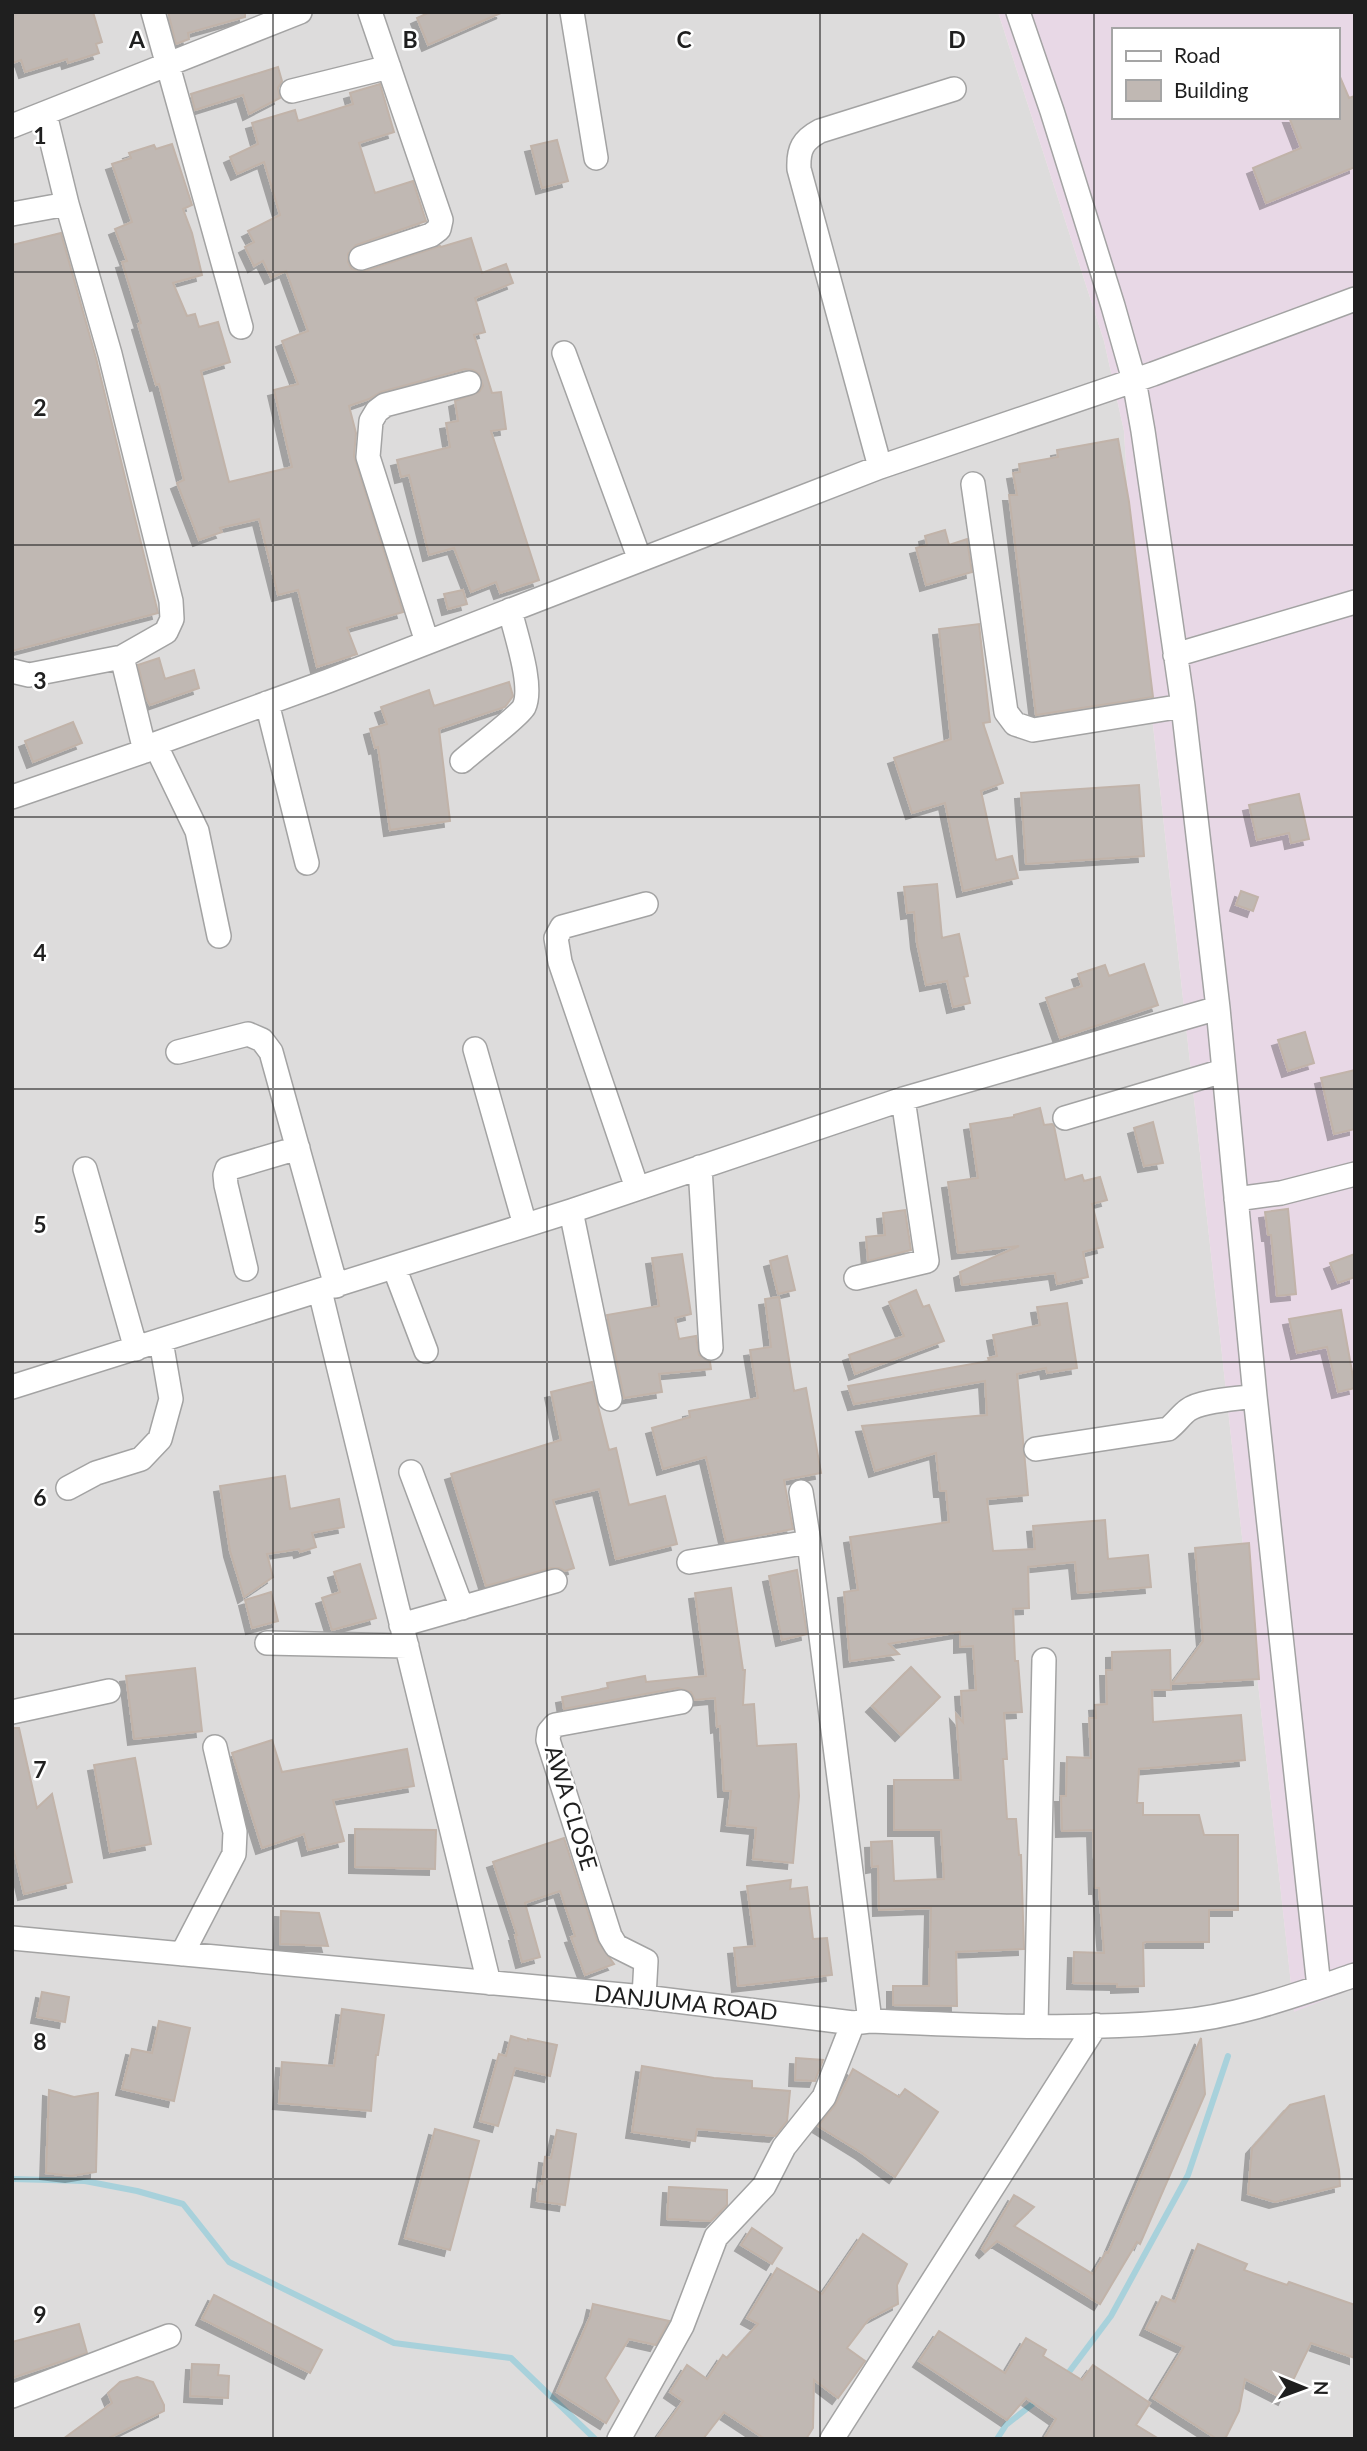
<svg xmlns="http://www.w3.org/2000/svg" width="1367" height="2451" font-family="Lato,sans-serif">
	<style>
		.residential { fill: #dddcdc }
		.industrial { fill: #e8d8e6; fill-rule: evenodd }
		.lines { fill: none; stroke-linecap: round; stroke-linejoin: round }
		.stream { stroke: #a8d1db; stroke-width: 6 }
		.building { fill: #c0b8b3; stroke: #c1b3a9; stroke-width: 2; filter: url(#shadow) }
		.minor-casing { stroke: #a3a3a3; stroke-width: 26 }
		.minor { stroke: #fff; stroke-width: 23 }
		.grid { fill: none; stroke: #1f1f1f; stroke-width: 2; stroke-opacity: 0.55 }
		.labels { text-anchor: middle; stroke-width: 5; stroke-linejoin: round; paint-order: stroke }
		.street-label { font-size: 23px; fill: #1f1f1f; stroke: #fff }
		.grid-label { font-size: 23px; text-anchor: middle; font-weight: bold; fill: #1f1f1f; stroke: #fff; stroke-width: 5; stroke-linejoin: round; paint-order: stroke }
	</style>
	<defs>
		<filter id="shadow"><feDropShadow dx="-6" dy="6" stdDeviation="0" flood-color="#0004"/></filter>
	</defs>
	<rect width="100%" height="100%" fill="#f0ece6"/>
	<path class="residential" d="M12 12H998L1104 341 1124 431 1128 497 1294 2011 1355 1988V2439H12Z"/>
	<path class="industrial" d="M998 12H1355V1988L1294 2012 1128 497 1124 431 1104 341ZM1113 30H1337V117H1113Z"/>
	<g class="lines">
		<path class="stream" d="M12 2179 85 2181 137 2191 183 2204 229 2262 394 2343 511 2358 595 2439
			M1066 2376 1111 2316 1188 2175 1228 2056
			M997 2439 1006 2425 1039 2399"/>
	</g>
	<path class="building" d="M12 12H93L102 42 96 44 99 53 68 63 67 59 25 72 21 60 12 63Z
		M168 12H245V17L188 33 189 39 176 44Z
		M430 12H503L428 45 417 18Z
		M278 67 282 81 278 88 280 98 249 114 243 95 195 110 191 94Z
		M1337 70 1349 98 1355 96V167L1266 203 1253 168 1301 148 1289 117H1337Z
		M380 84 394 132 359 143 375 193 413 181 426 221 356 245 348 254V262L352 269 365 271 440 246 441 247 471 238 482 273 506 264 513 283 475 298 485 332 474 335 492 393 501 392 506 429 491 431 539 580 500 593 496 582 471 592 454 548 429 555 409 475 401 477 397 460 450 447 446 423 458 421 455 401 479 392 483 386 479 374 473 370 465 369 381 392 369 399 349 406 356 433 354 456 403 612 347 628 357 654 317 667 298 590 278 595 259 519 220 528 222 532 199 540 177 483 184 480 159 384 156 385 138 324 141 323 122 262 127 261 115 229 132 222 112 164 131 158 129 153 154 145 156 149 172 144 192 205 183 209 192 233 202 275 173 283 187 316 195 314 199 327 218 322 230 362 201 371 229 482 292 467 274 390 298 384 282 341 308 331 286 271 271 278 263 261 254 266 245 247 254 242 248 231 280 215 264 162 237 174 230 157 258 144 252 123 295 110 298 121 353 104 350 93Z
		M557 140 568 181 542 188 531 146Z
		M61 233 96 358 158 613 12 651V245Z
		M1118 439 1129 502 1153 697 1036 715 1009 495H1017L1013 473 1020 472 1019 464 1058 457 1057 450Z
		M945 530 949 545 967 539 972 572 926 585 916 548 927 545 925 536Z
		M463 590 467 604 448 609 444 594Z
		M979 624 990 722 983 723 1003 783 981 791 996 860 1012 856 1018 878 963 891 945 803 912 813 894 758 951 739 939 629Z
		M159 658 165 679 194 670 199 688 150 705 146 698 138 665Z
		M509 682 513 696 505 707 439 729 450 821 390 830 378 747 375 748 370 729 387 724 381 707 429 690 434 706Z
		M73 722 82 743 33 762 25 741Z
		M1139 785 1144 856 1026 864 1021 793Z
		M1299 794 1309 839 1291 843 1289 833 1257 840 1249 805Z
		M937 884 942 938 959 934 968 976 964 977 970 1003 953 1007 947 981 926 985 917 943 914 912 907 913 904 887Z
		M1241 891 1258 897 1253 911 1236 905Z
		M1144 964 1158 1005 1060 1038 1046 998 1082 986 1078 974 1105 965 1109 976Z
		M1305 1032 1314 1063 1288 1071 1278 1040Z
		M1355 1070V1129L1334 1134 1321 1078Z
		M1040 1108 1044 1125 1052 1124 1054 1126 1065 1180 1082 1175 1084 1181 1100 1177 1107 1200 1092 1204 1103 1247 1083 1252 1088 1277 1057 1284 1055 1273 962 1285 960 1272 1019 1246 958 1253 948 1182 978 1178 970 1124 1014 1117V1115Z
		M1153 1122 1163 1163 1144 1166 1134 1128Z
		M1288 1209 1296 1294 1277 1296 1271 1235H1268L1265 1212Z
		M905 1210 911 1250 868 1261 866 1237 885 1235 883 1213Z
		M682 1254 691 1314 675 1318 679 1339 696 1336 699 1355 710 1362 711 1369 659 1374 662 1392 624 1398 607 1315 659 1306 652 1258Z
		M1355 1254V1277L1338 1283 1330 1263Z
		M787 1256 795 1290 778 1294 770 1261Z
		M916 1290 923 1307 929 1305 944 1341 855 1374 849 1355 904 1336 889 1302Z
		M779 1297 794 1391 806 1388 821 1473 784 1480 793 1529 726 1542 706 1457 663 1469 652 1428 690 1417 689 1411 758 1398 750 1350 771 1347 765 1299Z
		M1067 1303 1077 1368 1047 1373 1046 1368 1017 1374 1028 1495 987 1499 993 1551 1035 1549 1033 1526 1105 1520 1108 1559 1148 1555 1151 1587 1078 1593 1075 1562 1028 1567 1029 1608 1013 1609 1015 1661H1018L1022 1712 1004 1713 1007 1759H1003L1007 1819H1016L1019 1855H1021L1024 1949 956 1952 957 2006 893 2005V1986H929L931 1908 879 1910 878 1866 872 1867 871 1842 892 1841 894 1881 944 1879 941 1830H894V1780H961L956 1714 963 1722 961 1691 976 1690 973 1646 960 1647V1632L889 1644 899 1654 850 1661 844 1592 858 1590 850 1537 949 1522 946 1491H940L936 1453 875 1471 862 1426 987 1415 985 1381 854 1404 848 1386 989 1361 988 1358 997 1356 993 1335 1040 1325 1037 1307Z
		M1341 1310 1355 1388 1338 1392 1327 1347 1297 1353 1289 1319Z
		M592 1382 609 1450 616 1448 629 1505 665 1496 677 1544 616 1559 599 1489 553 1500 574 1568 565 1571 559 1568H551L486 1586 451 1474 561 1440 551 1392Z
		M285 1476 290 1509 339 1499 344 1527 312 1533 316 1547 300 1552 299 1549 267 1554 273 1577 244 1597 230 1551 220 1486Z
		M1249 1543 1259 1679 1172 1684 1203 1641 1195 1548Z
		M360 1564 376 1618 332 1630 322 1598 340 1592 334 1572Z
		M797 1570 807 1634 782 1640 769 1576Z
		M731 1588 743 1670H745L743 1705 754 1704 757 1746 796 1744 799 1796 793 1863 753 1859 756 1828 727 1825 731 1791H724L720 1726 717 1727 715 1698 695 1700 691 1692 678 1688 564 1709 562 1697 608 1688 607 1683 645 1676 646 1682 706 1676 695 1593Z
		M271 1592 278 1621 252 1628 245 1600Z
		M1170 1650 1171 1690H1152L1153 1722 1241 1715 1245 1760 1139 1769 1137 1803H1143V1815H1199L1204 1835H1238V1910H1209V1942H1146L1143 1943 1144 1986 1117 1987V1984L1073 1983 1074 1952 1104 1953 1099 1888H1095L1093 1830 1062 1831 1061 1796H1066L1067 1757 1091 1758 1089 1718H1096L1095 1705 1107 1704 1106 1670H1112V1652Z
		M911 1667 940 1697 901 1735 872 1706Z
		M195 1668 202 1731 134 1739 126 1676Z
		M12 1728H19L37 1808 52 1794 72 1882 24 1894 12 1843Z
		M272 1740 282 1772 407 1749 414 1786 333 1800 344 1841 308 1850 304 1834 262 1848 232 1753Z
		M135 1758 151 1844 110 1852 94 1765Z
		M355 1829 436 1830 435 1869 355 1867Z
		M564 1838 597 1940 614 1964 585 1975 571 1937 575 1936 560 1891 525 1903 540 1957 522 1962 515 1935H517L493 1862Z
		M791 1880 790 1889 807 1887 813 1939 827 1938 832 1975 738 1986 734 1948 755 1946 747 1886Z
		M281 1911 319 1913 328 1946 280 1944Z
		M42 1992 69 1997 65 2022 37 2017Z
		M342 2009 384 2015 378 2055H376L371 2111 279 2103 282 2062 334 2066Z
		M159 2021 190 2028 174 2101 122 2089 132 2049 152 2053Z
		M511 2036 528 2041V2039L557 2045 550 2076 515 2068 498 2126 480 2121 499 2054 506 2056Z
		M1201 2038 1205 2094 1140 2244 1137 2242 1100 2304 997 2241 985 2252 982 2249 1014 2195 1034 2207 1014 2226 1093 2274 1106 2252 1108 2253Z
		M796 2058 823 2060 815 2081 795 2080Z
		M642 2066 714 2078 752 2081V2088L790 2091 787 2121 775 2136 697 2129 695 2141 632 2132Z
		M853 2069 899 2097 905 2089 938 2112 895 2177 862 2153 818 2126 835 2105Z
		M49 2090 74 2097 98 2093 96 2172 71 2176 46 2173Z
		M1324 2096 1339 2170 1340 2186 1275 2202 1248 2194 1252 2148 1290 2105Z
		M435 2129 479 2141 450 2250 405 2238Z
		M557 2130 576 2134 565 2205 537 2201 539 2183 542 2184 545 2157 551 2158Z
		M669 2187 727 2190V2205L711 2221 667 2219Z
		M752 2228 782 2248 772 2264 741 2245Z
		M863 2234 907 2264 897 2285 898 2304 869 2319 847 2348 865 2361 838 2398 814 2380 813 2428 806 2439H765L724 2412 703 2439H656L683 2401 670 2392 687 2365 707 2379 723 2355 727 2358 758 2324 747 2318 777 2268 822 2294Z
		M1198 2244 1247 2264 1244 2270 1287 2285 1289 2282 1355 2305V2358L1311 2343 1284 2399 1245 2379 1239 2411 1225 2439H1217L1153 2398 1184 2347 1146 2329 1162 2296 1175 2302Z
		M214 2295 322 2350 310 2373 202 2319Z
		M593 2304 669 2321 656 2345 629 2339 605 2378 619 2401 606 2423 557 2392 590 2317Z
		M79 2324 87 2353 12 2378V2342Z
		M939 2331 1005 2373 1026 2338 1046 2350 1043 2356 1082 2380 1093 2365 1150 2403 1136 2425 1159 2439H1044L1056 2419 1026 2398 1007 2420 919 2361Z
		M192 2364 219 2365 218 2375 229 2376 228 2398 190 2396Z
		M137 2377 153 2382 164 2405V2411L107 2439H63L112 2403 108 2393 120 2382Z"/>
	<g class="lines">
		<defs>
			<path id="minor" d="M153 12 241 327
				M572 12 596 158
				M1018 12 1052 111 1113 306 1134 380 1143 431 1183 706 1218 1008 1255 1396 1319 1987
				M292 91 389 67
				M12 126 300 12
				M12 214 67 204
				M361 258 431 235 439 229 441 220 370 12
				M564 353 640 560
				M880 467 799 169C798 149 803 140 820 131L954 89
				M973 484 1006 712 1015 724 1033 730 1183 706
				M427 642 368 457 371 421 377 411 385 405 469 383
				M1175 655 1355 602
				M122 657 145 751
				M12 671 29 675 122 657 166 632 172 619 171 601 110 354 67 204 45 114
				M267 703 307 863
				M155 744 197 831 219 936
				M462 761C472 752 519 716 524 707 534 686 515 633 510 610
				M12 797 145 751 155 744 328 681 880 467 1153 374 1355 299
				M475 1049 525 1225
				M178 1052 248 1034 262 1040 271 1052 336 1286
				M1065 1118 1223 1071
				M700 1167 711 1348
				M85 1169 136 1349
				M637 1188 560 962 556 938 562 927 646 904
				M1236 1199 1281 1193 1355 1174
				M571 1211 610 1399
				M394 1267 426 1351
				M246 1269 226 1185 225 1175 227 1169 298 1148
				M856 1278 927 1261 903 1099
				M320 1291 489 1983
				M12 1387 571 1211 903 1099 1218 1008
				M1036 1449 1168 1429C1176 1423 1181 1415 1188 1410 1202 1400 1238 1399 1255 1396
				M411 1472 462 1608
				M68 1488 96 1473 141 1459 160 1439 171 1399 161 1341
				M801 1492 809 1542 870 2021
				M689 1562 809 1542
				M401 1625 555 1581
				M267 1643 407 1646
				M12 1712 109 1691
				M12 1938 644 1997 853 2023 870 2021C970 2025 1074 2031 1174 2022 1237 2017 1296 1995 1355 1975
				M182 1954 234 1854 235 1832 215 1747
				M644 1997 646 1961 616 1946 610 1936 548 1740 549 1732 555 1725 681 1702
				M1036 2026 1044 1660
				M12 2396 169 2336
				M619 2439 682 2326 716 2237 764 2186 784 2147 824 2097 853 2023
				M832 2439 1096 2025"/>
		</defs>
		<use href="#minor" class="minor-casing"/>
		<use href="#minor" class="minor"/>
	</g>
	<path class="grid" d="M273 12V2439M547 12V2439M820 12V2439M1094 12V2439M12 272H1355M12 545H1355M12 817H1355M12 1089H1355M12 1362H1355M12 1634H1355M12 1906H1355M12 2179H1355"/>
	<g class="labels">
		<g class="street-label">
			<text transform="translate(571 1808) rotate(73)" y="8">AWA CLOSE</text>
			<text transform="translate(686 2003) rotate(6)" y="8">DANJUMA ROAD</text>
		</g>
	</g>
	<g class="grid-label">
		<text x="137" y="48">A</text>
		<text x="410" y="48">B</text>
		<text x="684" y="48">C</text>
		<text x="957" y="48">D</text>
		<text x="40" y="144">1</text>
		<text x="40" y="416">2</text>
		<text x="40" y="689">3</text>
		<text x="40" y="961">4</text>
		<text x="40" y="1233">5</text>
		<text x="40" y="1506">6</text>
		<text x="40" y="1778">7</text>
		<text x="40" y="2050">8</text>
		<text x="40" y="2323">9</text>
	</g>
	<rect width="1367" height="2451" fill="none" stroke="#1f1f1f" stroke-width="28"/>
	<rect x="1112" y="28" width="228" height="91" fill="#ffffff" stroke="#a5a5a5" stroke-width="2"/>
	<rect x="1126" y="51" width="35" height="10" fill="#ffffff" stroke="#a5a5a5" stroke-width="2"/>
	<text x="1174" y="63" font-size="21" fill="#1f1f1f">Road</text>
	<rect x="1126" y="80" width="35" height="21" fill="#c0b8b3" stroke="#a5a5a5" stroke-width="2"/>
	<text x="1174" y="98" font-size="21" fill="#1f1f1f">Building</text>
	<g transform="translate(1304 2388) rotate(91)" stroke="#ffffff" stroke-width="5" paint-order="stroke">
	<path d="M0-5L12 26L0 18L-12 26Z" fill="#1f1f1f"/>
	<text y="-10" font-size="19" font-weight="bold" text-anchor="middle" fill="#1f1f1f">N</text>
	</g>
</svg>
